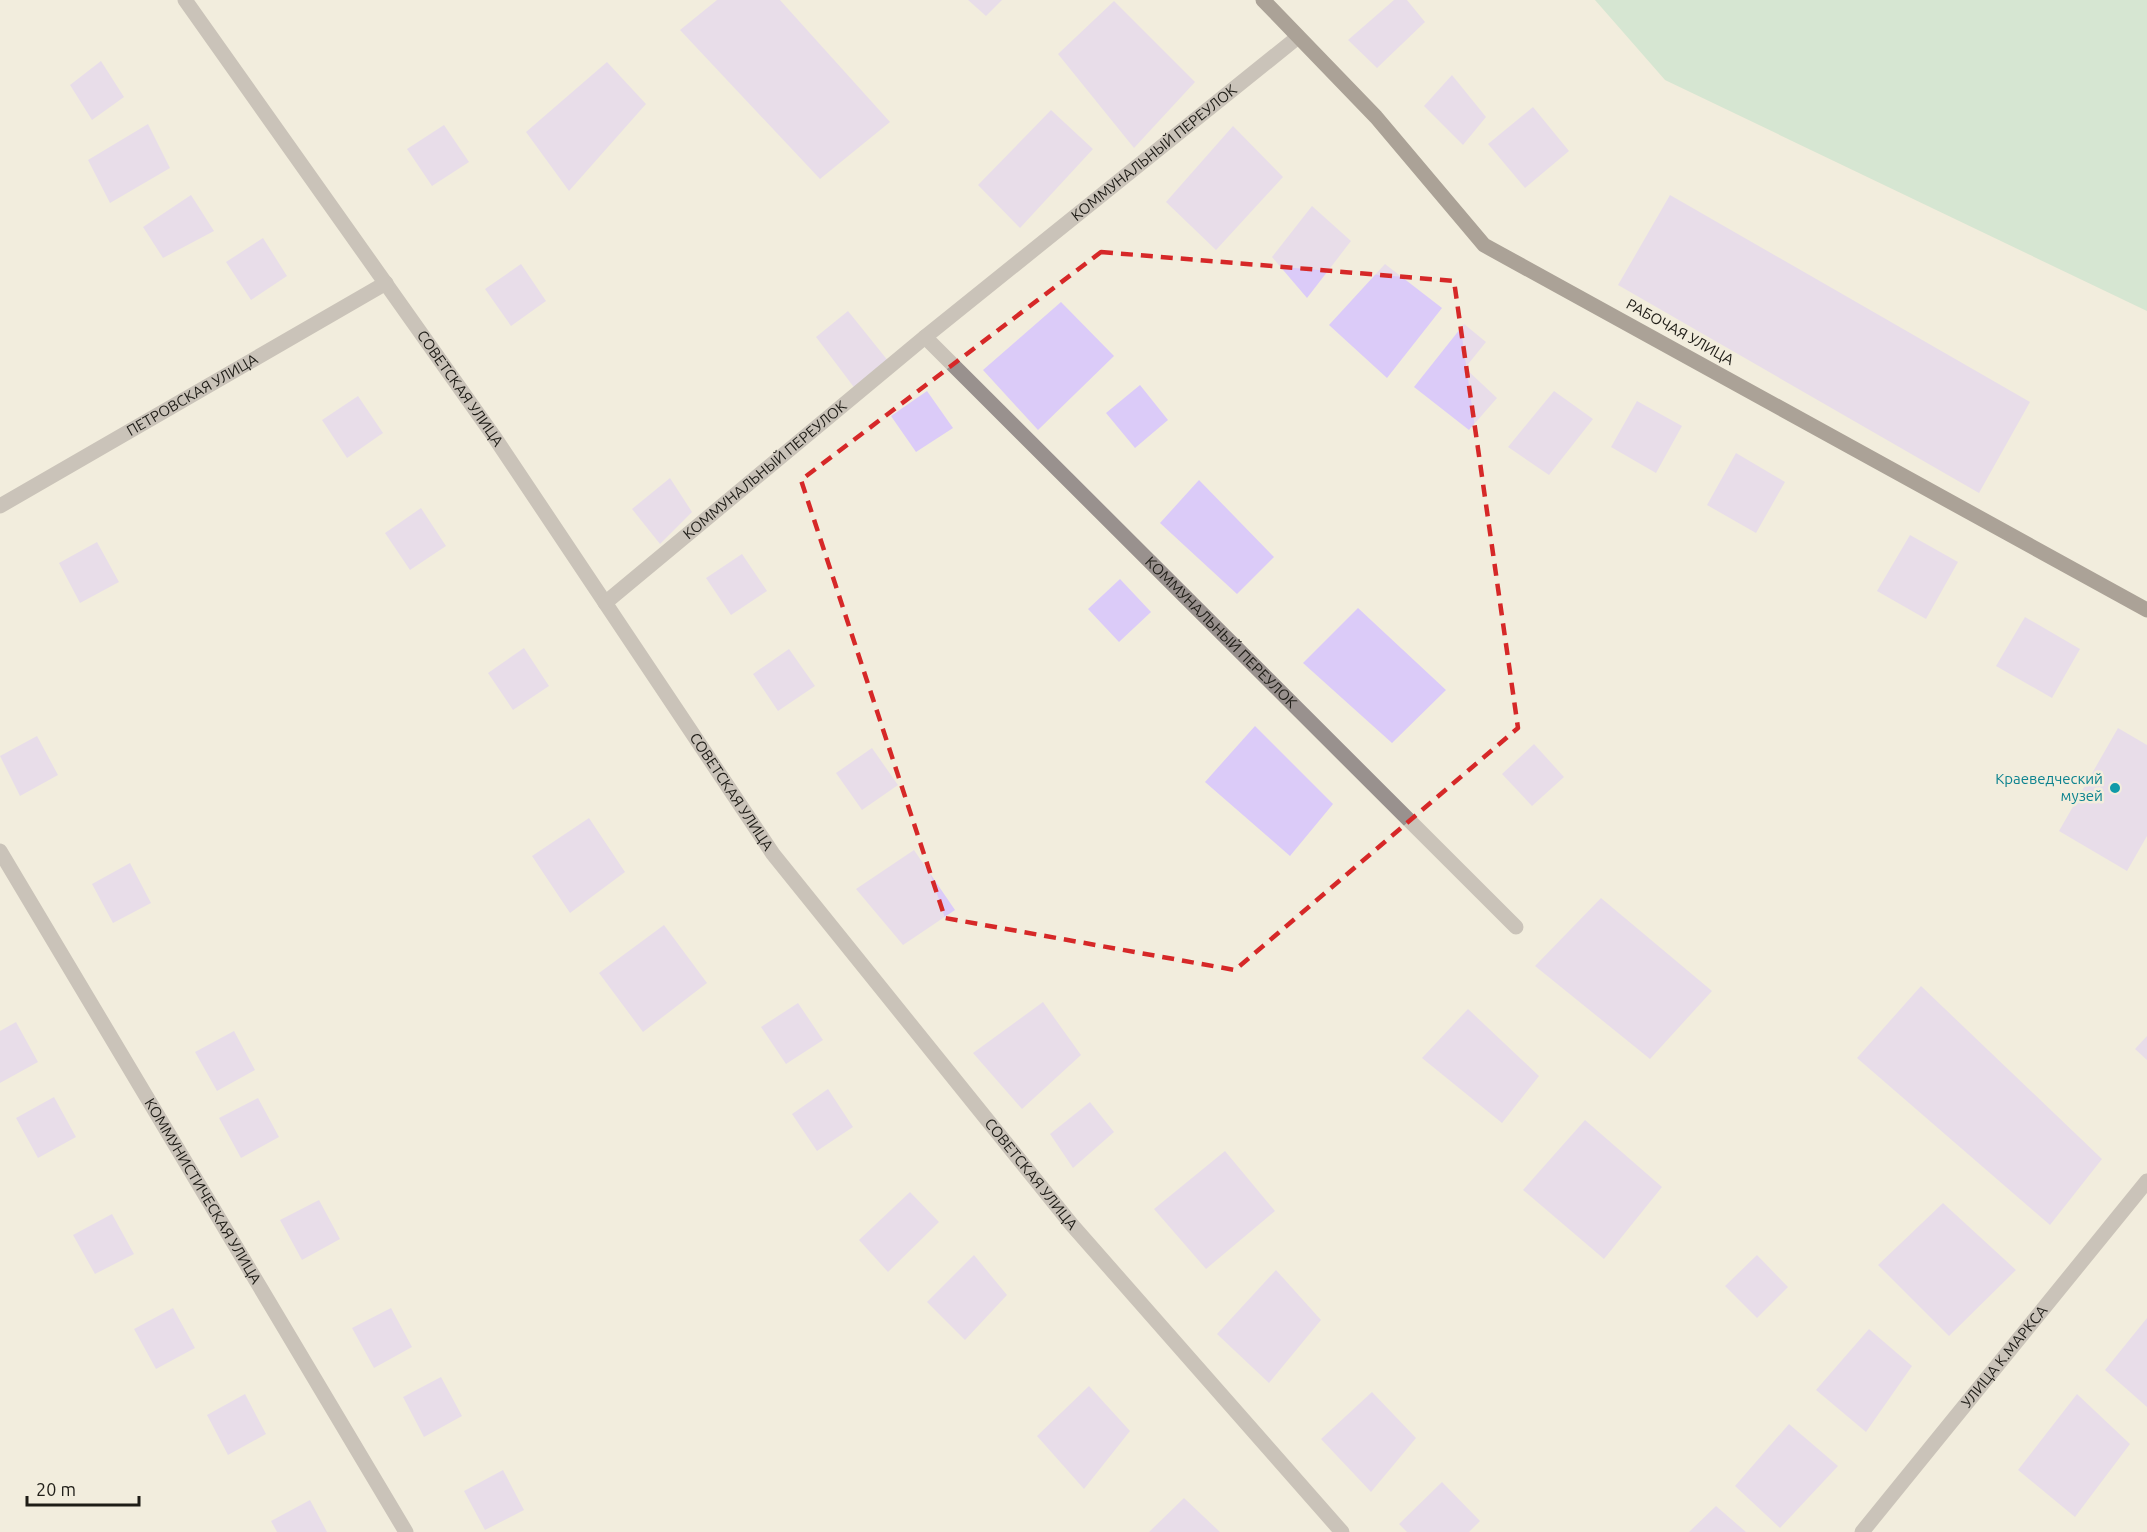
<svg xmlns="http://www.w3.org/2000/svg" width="2147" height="1532" font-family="Ubuntu,sans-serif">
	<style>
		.green { fill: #b4ddc5 }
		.building { fill: #dbcbf8 }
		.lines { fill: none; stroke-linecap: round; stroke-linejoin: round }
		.minor { stroke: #99918e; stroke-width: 15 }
		.major { stroke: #544843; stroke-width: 15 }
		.marked { fill: none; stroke: #d62828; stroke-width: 4.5; stroke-dasharray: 12 8; stroke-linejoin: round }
		.culture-dot { fill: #0f9aa8; stroke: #f2eddd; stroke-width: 2 }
		.labels { text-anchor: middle; stroke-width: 5; stroke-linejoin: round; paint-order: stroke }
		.street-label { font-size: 15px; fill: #1f1d17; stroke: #f2eddd }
		.culture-label { font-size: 15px; fill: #0d838f; stroke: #f2eddd; text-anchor: end }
	</style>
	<rect width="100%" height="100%" fill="#f2eddd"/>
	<path class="green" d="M1595 0H2147V311L1665 80Z"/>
	<path class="building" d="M717 0H780L890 122 820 179 680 30Z
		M968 0H1002L986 16Z
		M1394 0H1407L1425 22 1377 68 1348 40Z
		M1114 1 1195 82 1134 148 1058 54Z
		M101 61 124 97 92 120 70 85Z
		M607 62 646 104 569 191 526 132Z
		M1452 75 1486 117 1463 145 1424 106Z
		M1533 107 1569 151 1525 188 1488 144Z
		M1051 110 1093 149 1020 228 978 185Z
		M148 124 170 168 110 203 88 160Z
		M444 125 469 162 432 186 407 149Z
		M1233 126 1283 177 1216 250 1166 202Z
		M191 195 214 231 163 258 143 227Z
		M1670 195 2030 402 1979 493 1618 285Z
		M1312 206 1351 241 1307 298 1272 257Z
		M263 238 287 276 251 300 226 262Z
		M521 264 546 301 511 326 485 289Z
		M1385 264 1442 308 1387 378 1329 325Z
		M1061 302 1114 356 1038 430 983 370Z
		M848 311 889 362 856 390 816 337Z
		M1464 324 1486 342 1465 368 1497 398 1469 430 1414 387Z
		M1140 385 1168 420 1135 448 1106 413Z
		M927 391 953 428 916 452 891 416Z
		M1554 391 1593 419 1549 475 1508 447Z
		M358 396 383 433 347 458 322 420Z
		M1637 401 1682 426 1656 473 1611 447Z
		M1736 453 1785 482 1756 533 1707 505Z
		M670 478 692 512 660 544 632 509Z
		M1199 480 1274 557 1237 594 1160 523Z
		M421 508 446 546 410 570 385 533Z
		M1910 535 1958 562 1926 619 1877 591Z
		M97 542 119 582 80 603 59 563Z
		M742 554 767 591 731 615 706 578Z
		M1120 579 1151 612 1119 642 1088 609Z
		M1358 608 1446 690 1392 743 1303 663Z
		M2025 617 2080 649 2052 698 1996 666Z
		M524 648 549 686 513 710 488 673Z
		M789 649 815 686 778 711 753 674Z
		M1255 726 1333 804 1290 856 1205 782Z
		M2118 728 2147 745V836L2127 871 2059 831Z
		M37 736 58 775 20 796 0 756Z
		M1534 744 1564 777 1532 806 1502 774Z
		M872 748 898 785 862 810 836 773Z
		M589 818 625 872 570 913 532 856Z
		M914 850 955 910 903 945 856 889Z
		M130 863 151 903 113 923 92 884Z
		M1601 898 1712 991 1650 1059 1535 966Z
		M664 925 707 983 643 1032 599 973Z
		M1921 986 2102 1159 2050 1225 1857 1058Z
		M1043 1002 1081 1055 1022 1109 973 1053Z
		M798 1003 823 1040 786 1064 761 1027Z
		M1468 1009 1539 1076 1502 1123 1422 1058Z
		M16 1022 38 1062 0 1083V1031Z
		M234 1031 255 1070 217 1091 195 1052Z
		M2147 1036V1060L2135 1049Z
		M828 1089 853 1127 817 1151 792 1114Z
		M54 1097 76 1137 38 1158 16 1118Z
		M258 1098 279 1137 241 1158 219 1118Z
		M1090 1102 1114 1132 1073 1168 1050 1134Z
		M1585 1120 1662 1187 1604 1259 1523 1190Z
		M1225 1151 1275 1211 1206 1269 1154 1209Z
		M910 1192 939 1222 888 1272 859 1240Z
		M319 1200 340 1239 302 1260 280 1220Z
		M1943 1203 2016 1270 1949 1336 1878 1265Z
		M112 1214 134 1254 95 1274 73 1235Z
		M974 1255 1007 1295 965 1340 927 1302Z
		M1757 1255 1788 1287 1757 1318 1725 1286Z
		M1276 1270 1321 1320 1269 1383 1217 1334Z
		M173 1308 195 1348 156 1369 134 1329Z
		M391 1308 412 1347 374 1368 352 1328Z
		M2147 1318V1407L2105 1370Z
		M1869 1329 1912 1366 1866 1432 1816 1390Z
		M441 1377 462 1416 424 1437 403 1397Z
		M1089 1386 1130 1431 1084 1489 1037 1436Z
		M1372 1392 1416 1438 1371 1492 1321 1439Z
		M245 1394 266 1434 228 1455 207 1415Z
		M2077 1394 2130 1444 2075 1517 2018 1470Z
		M1789 1424 1838 1466 1780 1528 1735 1486Z
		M503 1470 524 1510 485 1530 464 1491Z
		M1442 1482 1480 1521 1469 1532H1407L1399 1524Z
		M1184 1498 1220 1532H1149Z
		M310 1500 327 1532H277L271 1521Z
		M1716 1506 1746 1532H1689Z"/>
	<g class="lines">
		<g class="minor">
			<path id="s1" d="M185 0 493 435 773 854 1072 1225 1342 1532"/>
			<path id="s2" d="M925 337 1516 927"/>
			<path id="s3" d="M0 506 386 283"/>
			<path id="s4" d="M605 603 925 337 1298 37"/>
			<path id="s5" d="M0 851 406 1532"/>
			<path id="s6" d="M1862 1532 2147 1181"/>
		</g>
		<path class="major" d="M1263 0 1376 117 1484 245 2147 610"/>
	</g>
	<path d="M0 0H2147V1532H0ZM1101 252 1454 281 1518 728 1235 970 945 918 801 480Z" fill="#f2eddd" fill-opacity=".55" fill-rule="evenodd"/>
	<path class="marked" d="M1101 252 1454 281 1518 728 1235 970 945 918 801 480Z"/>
	<circle class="culture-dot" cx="2115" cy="788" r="6"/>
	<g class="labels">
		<g class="street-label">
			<text dy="5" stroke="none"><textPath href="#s4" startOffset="710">КОММУНАЛЬНЫЙ ПЕРЕУЛОК</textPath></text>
			<text transform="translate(1680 332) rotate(29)" y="5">РАБОЧАЯ УЛИЦА</text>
			<text dy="5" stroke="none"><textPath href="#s1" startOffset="476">СОВЕТСКАЯ УЛИЦА</textPath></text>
			<text dy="5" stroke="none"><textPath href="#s3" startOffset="222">ПЕТРОВСКАЯ УЛИЦА</textPath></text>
			<text dy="5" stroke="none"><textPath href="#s4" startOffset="208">КОММУНАЛЬНЫЙ ПЕРЕУЛОК</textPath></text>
			<text dy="5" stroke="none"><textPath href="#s2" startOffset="418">КОММУНАЛЬНЫЙ ПЕРЕУЛОК</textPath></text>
			<text dy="5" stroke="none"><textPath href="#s1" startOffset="962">СОВЕТСКАЯ УЛИЦА</textPath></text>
			<text dy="5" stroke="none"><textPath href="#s1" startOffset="1448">СОВЕТСКАЯ УЛИЦА</textPath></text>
			<text dy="5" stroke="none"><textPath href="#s5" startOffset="396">КОММУНИСТИЧЕСКАЯ УЛИЦА</textPath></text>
			<text dy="5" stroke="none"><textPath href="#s6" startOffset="226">УЛИЦА К.МАРКСА</textPath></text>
		</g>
		<g class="culture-label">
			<text x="2103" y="784">Краеведческий<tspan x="2103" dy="17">музей</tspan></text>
		</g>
	</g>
	<path d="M27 1496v9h112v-9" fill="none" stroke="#1f1d17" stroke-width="3"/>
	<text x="36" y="1496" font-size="18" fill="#1f1d17" stroke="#f2eddd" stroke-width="4.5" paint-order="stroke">20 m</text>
</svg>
